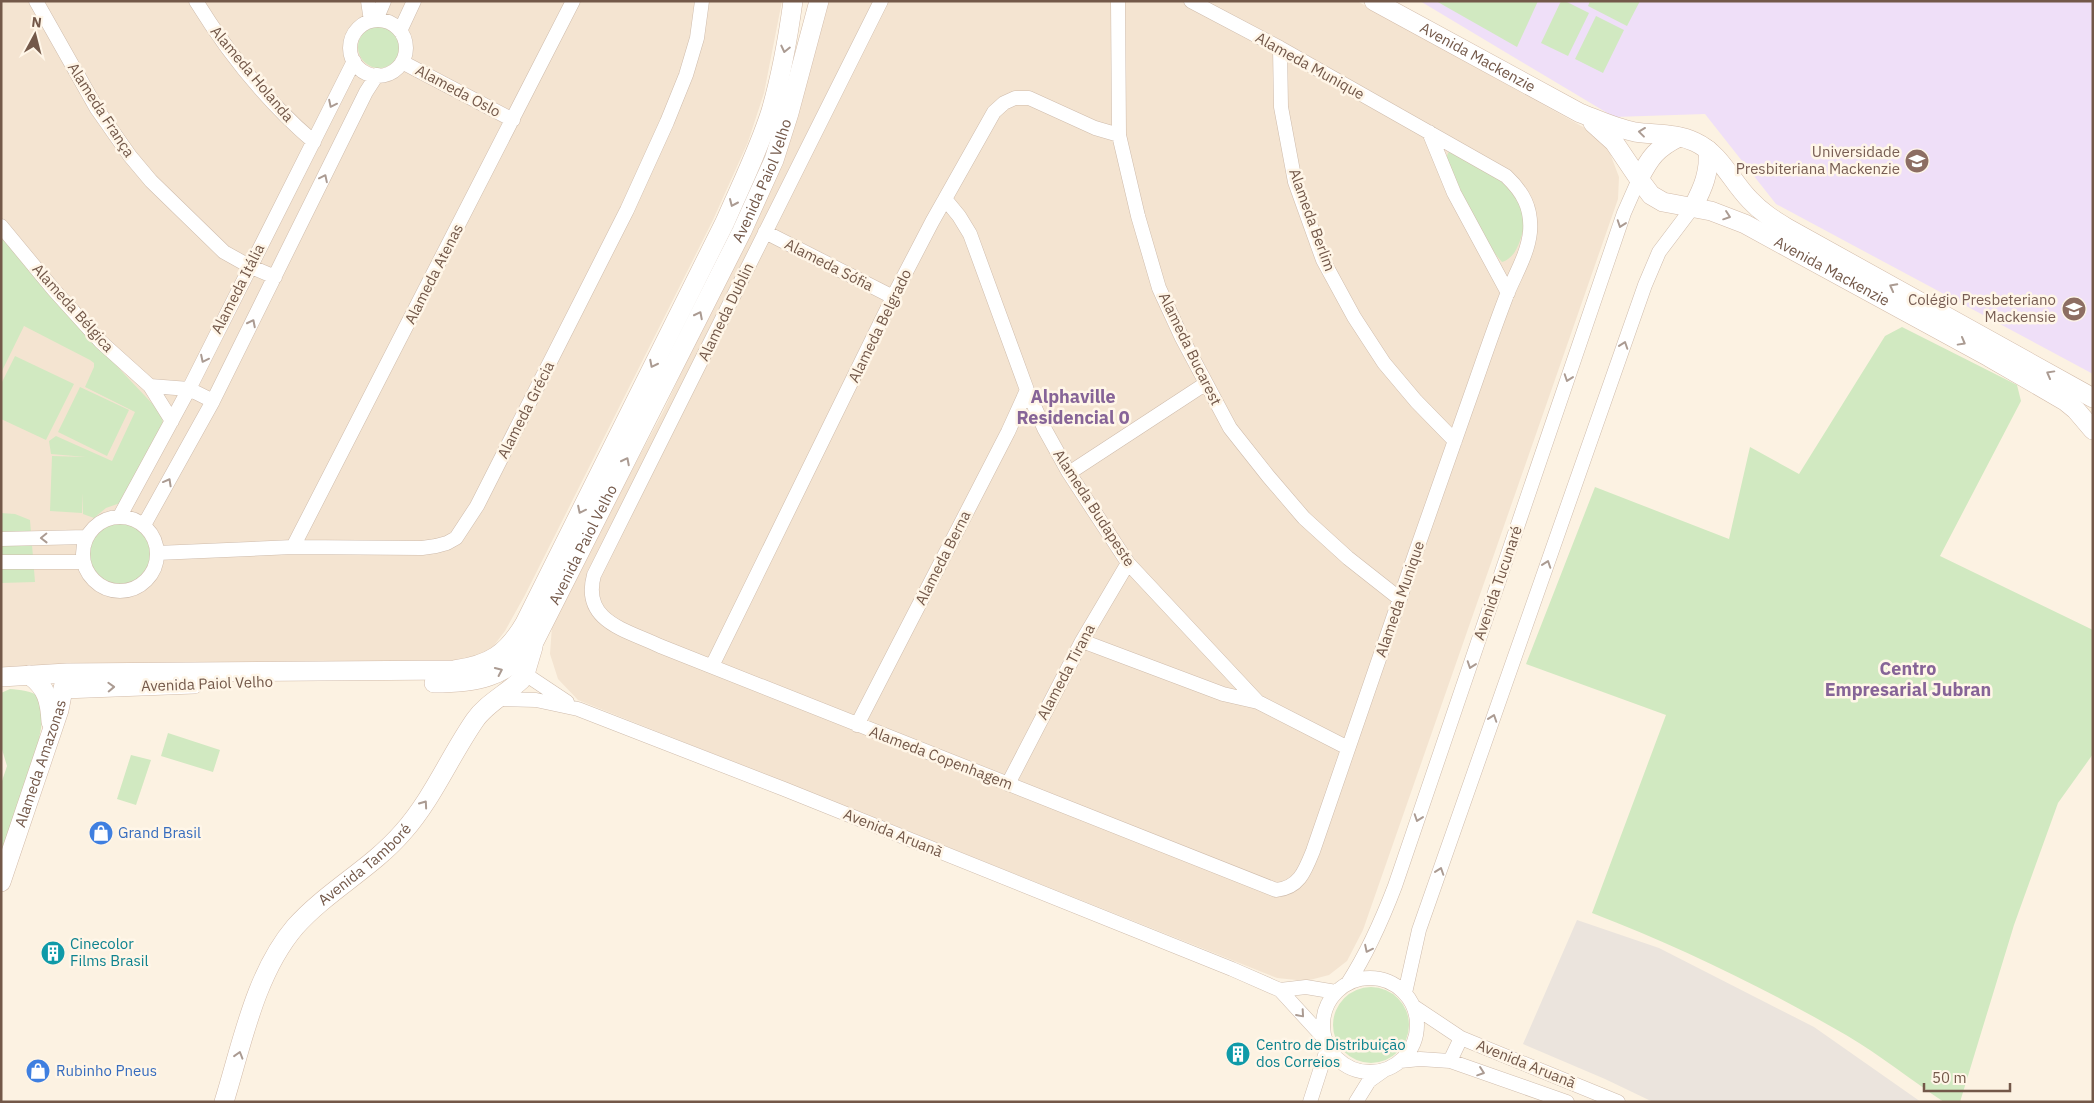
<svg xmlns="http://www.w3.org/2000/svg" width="2094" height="1103" font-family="'IBM Plex Sans',sans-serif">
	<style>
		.residential { fill: #f4e4d1 }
		.industrial { fill: #ebe4dd }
		.education { fill: #efdff8 }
		.green { fill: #d1e9c1 }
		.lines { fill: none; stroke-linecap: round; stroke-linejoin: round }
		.street-casing { stroke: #cfbcac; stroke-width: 15 }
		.secondary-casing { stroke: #d2bba9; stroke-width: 20 }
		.street { stroke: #fff; stroke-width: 14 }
		.secondary { stroke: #fff; stroke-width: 19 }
		.oneway { stroke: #ab9b92 }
		.labels { text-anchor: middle; stroke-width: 5; stroke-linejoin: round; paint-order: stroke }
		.street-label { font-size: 15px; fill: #735849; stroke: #fff6e8 }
		.education-label { font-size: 15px; fill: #785e54; stroke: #fff6e8; text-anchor: end }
		.shop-label { font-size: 15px; fill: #366cbe; stroke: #fff6e8; text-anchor: start }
		.culture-label { font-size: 15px; fill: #0d838f; stroke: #fff6e8; text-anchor: start }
		.quarter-label { font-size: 18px; font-weight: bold; fill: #866497; stroke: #fff6e8 }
	</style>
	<rect width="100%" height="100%" fill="#fcf2e2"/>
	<path class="residential" d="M1 1H782L764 93 748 142 713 220 525 595 505 631 489 652 468 662 1 667Z
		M826 1H1357L1585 128 1608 148 1619 177 1618 199 1363 930 1347 961 1329 975 1306 981 1277 978 578 700 558 679 550 654 552 626 566 594 663 412 786 148Z"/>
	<path class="industrial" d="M1577 920 1659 948 1814 1027 1921 1102H1653L1605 1079 1523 1044Z"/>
	<path class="education" d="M1420 1H2093V374L1776 204 1705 114 1614 117Z"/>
	<path class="green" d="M1436 1H1538L1517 47Z
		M1561 1H1565L1589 13 1568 56 1541 43Z
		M1590 1H1640L1627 26 1588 6Z
		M1596 16 1624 30 1603 73 1575 59Z
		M358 47a21 21 0 1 1 42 0a21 21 0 1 1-42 0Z
		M1452 150 1514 188 1527 219C1521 234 1519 257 1502 262 1476 233 1462 194 1446 159L1448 153Z
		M1 235 78 325 162 414 163 427 123 502 106 508 94 518 83 514V493L82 513 50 511 52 456 86 457 51 454 49 441 56 436 112 461 135 412 85 387 94 367V363L90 360 24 326 1 373Z
		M1902 327 2017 385 2021 401 1940 556 2093 630V754L2058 803 2014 925 1960 1102H1944C1911 1080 1880 1055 1846 1035 1765 988 1680 947 1592 913L1666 715 1526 664 1595 487 1729 539 1750 447 1799 474 1885 336Z
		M15 356 74 384 46 440 1 419V384Z
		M80 387 129 410 107 456 58 432Z
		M1 513 15 514 30 520 35 582 1 583Z
		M90 554a30 30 0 1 1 60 0a30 30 0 1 1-60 0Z
		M10 689C19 690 33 690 39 698 55 718 10 831 1 857V784L7 766 1 746V693Z
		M168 733 220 750 213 772 161 756Z
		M131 755 151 760 136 805 117 799Z
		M1333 1025a38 38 0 1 1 76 0a38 38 0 1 1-76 0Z"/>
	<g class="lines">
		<defs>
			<path id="street" d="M36 1 97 109 130 156 151 181 224 252 249 266 275 277
				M196 1C228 53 267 102 314 142
				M368 1 371 21
				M881 1 594 575C581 622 627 630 660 646L1276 890C1299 888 1305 871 1313 851 1363 704 1414 556 1466 409 1480 370 1493 330 1508 292 1516 273 1528 253 1530 232 1532 208 1523 192 1506 176L1280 48 1191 1
				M1118 1 1119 135 1138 216 1159 288 1182 338 1230 428 1268 476 1304 518 1348 558 1400 599
				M376 20 384 1
				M350 48a28 28 0 1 1 56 0a28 28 0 1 1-56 0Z
				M400 31 414 1
				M1280 48 1281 107 1295 182 1323 260 1354 317 1384 363 1416 401 1455 441
				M402 62 513 120
				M1429 132 1454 193 1508 293
				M945 199 959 216 970 234 1027 390 1044 428 1069 473 1128 563 1258 702 1348 748
				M1 226 54 290 101 342 150 386 172 421
				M765 232 893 297
				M150 386 189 389 213 401
				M1069 473 1205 384
				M120 516 189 389 354 61
				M83 554a37 37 0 1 1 74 0a37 37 0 1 1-74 0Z
				M144 525 213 401 366 92 377 75
				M1 539 86 537
				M293 547 573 1
				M157 553 293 547 422 548 436 546 447 543 456 538 477 506 627 210 667 122 686 75 697 38 702 1
				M1 562H83
				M1082 641 1223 694 1258 702
				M712 666 893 297 932 222 994 112 1004 103 1015 98H1029L1095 128 1119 135
				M525 674 567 702
				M499 699 536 700 578 709 784 789 1232 969 1280 990 1323 1037
				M857 725 1008 432 1027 390
				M1008 784 1082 641 1128 563
				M1323 1025a47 47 0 1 1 94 0a47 47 0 1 1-94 0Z
				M1348 983C1368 952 1382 920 1395 886L1624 213 1639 179
				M1280 990 1306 987 1336 992
				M1405 993 1419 930 1645 285 1659 252 1693 207
				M1413 1006 1461 1038 1618 1102
				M1400 1061 1420 1059 1450 1061 1567 1102
				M1450 1061 1461 1038
				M1310 1102 1328 1046
				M1356 1102 1369 1081 1383 1071"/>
			<g id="secondary">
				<path id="s1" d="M1374 1 1580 113C1598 120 1615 128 1635 132 1655 135 1676 133 1695 142 1721 154 1731 181 1750 200 1761 212 1774 220 1787 228L2093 398"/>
				<path id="s2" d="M1593 123 1614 142 1639 179 1651 195 1663 202 1711 211 1745 224 1989 357 2065 401 2076 410 2093 430"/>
				<path d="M1639 179C1650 157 1657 148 1679 137"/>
				<path d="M1693 207C1703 188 1710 172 1708 150"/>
				<path d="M29 675C47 687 50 702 51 722"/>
				<path d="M1 677 67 673 454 670C490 665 507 654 525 623L725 222C741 185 759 149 771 111 781 76 788 38 793 1"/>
				<path id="s3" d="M434 683C475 683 506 678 533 644L742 231 774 160 789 113 819 1"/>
				<path d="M63 689 194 684"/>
				<path id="s4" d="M1 882 59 710 65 679"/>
				<path id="s5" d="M224 1102C242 1044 255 974 295 927 327 891 372 868 403 832 433 798 450 756 475 720 486 704 506 694 521 680L525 674 533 647"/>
			</g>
		</defs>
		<use href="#street" class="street-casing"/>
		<use href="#secondary" class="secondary-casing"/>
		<use href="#street" class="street"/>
		<use href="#secondary" class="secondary"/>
	</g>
	<defs><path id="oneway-chevron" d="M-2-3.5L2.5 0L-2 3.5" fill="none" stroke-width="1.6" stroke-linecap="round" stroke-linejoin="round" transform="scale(1.25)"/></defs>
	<g class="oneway">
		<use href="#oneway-chevron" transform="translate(785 49) rotate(103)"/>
		<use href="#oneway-chevron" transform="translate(332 104) rotate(116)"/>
		<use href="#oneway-chevron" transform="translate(1642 132) rotate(-173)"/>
		<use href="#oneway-chevron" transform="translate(324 178) rotate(-64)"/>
		<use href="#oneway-chevron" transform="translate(733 203) rotate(114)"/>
		<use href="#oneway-chevron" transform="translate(1727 216) rotate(19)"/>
		<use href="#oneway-chevron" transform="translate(1621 224) rotate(109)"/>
		<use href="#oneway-chevron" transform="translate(1893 287) rotate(-152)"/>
		<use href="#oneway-chevron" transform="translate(699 315) rotate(-63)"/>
		<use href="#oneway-chevron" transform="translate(252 323) rotate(-63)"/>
		<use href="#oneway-chevron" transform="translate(1962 342) rotate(29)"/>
		<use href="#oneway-chevron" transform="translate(1624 345) rotate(-71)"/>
		<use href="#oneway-chevron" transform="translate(204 359) rotate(116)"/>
		<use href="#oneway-chevron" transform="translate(653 364) rotate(117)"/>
		<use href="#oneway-chevron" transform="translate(2050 374) rotate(-151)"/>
		<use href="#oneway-chevron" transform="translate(1568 378) rotate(109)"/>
		<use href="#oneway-chevron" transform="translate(626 461) rotate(-63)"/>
		<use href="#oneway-chevron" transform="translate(168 482) rotate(-61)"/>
		<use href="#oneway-chevron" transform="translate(581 510) rotate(116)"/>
		<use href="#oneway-chevron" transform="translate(44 538) rotate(179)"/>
		<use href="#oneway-chevron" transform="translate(1547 564) rotate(-71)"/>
		<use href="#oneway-chevron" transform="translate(1471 665) rotate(109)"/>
		<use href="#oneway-chevron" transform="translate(499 671) rotate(-25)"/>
		<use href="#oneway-chevron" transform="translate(111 687) rotate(-2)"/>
		<use href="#oneway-chevron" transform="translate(1493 718) rotate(-71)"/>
		<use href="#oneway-chevron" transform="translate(424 804) rotate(-55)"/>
		<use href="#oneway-chevron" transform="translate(1418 818) rotate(109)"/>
		<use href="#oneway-chevron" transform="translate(1440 871) rotate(-71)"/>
		<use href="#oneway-chevron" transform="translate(1368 949) rotate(116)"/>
		<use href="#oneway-chevron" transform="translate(1301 1014) rotate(49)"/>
		<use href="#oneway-chevron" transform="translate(239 1055) rotate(-73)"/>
		<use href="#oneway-chevron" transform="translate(1481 1072) rotate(19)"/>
	</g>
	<defs>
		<symbol id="university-disc" viewBox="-11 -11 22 22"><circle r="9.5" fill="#8d6e63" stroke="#fff6e8"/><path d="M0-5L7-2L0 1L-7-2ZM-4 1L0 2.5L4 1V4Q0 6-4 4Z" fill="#fff"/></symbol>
		<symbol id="school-disc" viewBox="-11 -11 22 22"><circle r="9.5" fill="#8d6e63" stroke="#fff6e8"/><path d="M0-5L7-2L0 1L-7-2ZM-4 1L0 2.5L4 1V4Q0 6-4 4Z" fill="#fff"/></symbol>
		<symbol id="shop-disc" viewBox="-11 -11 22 22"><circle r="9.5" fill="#3f7fe0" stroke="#fff6e8"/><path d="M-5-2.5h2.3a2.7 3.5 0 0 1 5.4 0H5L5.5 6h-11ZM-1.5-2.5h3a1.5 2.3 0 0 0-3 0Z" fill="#fff"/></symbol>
		<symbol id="building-disc" viewBox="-11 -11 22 22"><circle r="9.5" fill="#0f9aa8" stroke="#fff6e8"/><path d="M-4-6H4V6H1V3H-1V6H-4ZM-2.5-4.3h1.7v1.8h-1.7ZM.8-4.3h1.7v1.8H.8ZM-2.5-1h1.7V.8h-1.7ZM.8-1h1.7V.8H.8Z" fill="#fff"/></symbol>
	</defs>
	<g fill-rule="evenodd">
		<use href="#university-disc" x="1903" y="147" width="28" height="28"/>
		<use href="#school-disc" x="2060" y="295" width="28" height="28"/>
		<use href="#shop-disc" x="87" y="819" width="28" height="28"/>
		<use href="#building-disc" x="39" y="939" width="28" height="28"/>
		<use href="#building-disc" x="1224" y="1040" width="28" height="28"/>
		<use href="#shop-disc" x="24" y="1057" width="28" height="28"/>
	</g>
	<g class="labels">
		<g class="street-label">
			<text dy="5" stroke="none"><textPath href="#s1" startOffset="118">Avenida Mackenzie</textPath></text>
			<text transform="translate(1310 66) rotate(29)" y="5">Alameda Munique</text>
			<text transform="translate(252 74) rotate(50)" y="5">Alameda Holanda</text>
			<text transform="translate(458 91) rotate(28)" y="5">Alameda Oslo</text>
			<text transform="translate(101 110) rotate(57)" y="5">Alameda França</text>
			<text dy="5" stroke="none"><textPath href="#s3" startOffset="628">Avenida Paiol Velho</textPath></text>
			<text transform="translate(1312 220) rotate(70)" y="5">Alameda Berlim</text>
			<text transform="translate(829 265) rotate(27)" y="5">Alameda Sófia</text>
			<text dy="5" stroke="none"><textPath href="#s2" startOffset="291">Avenida Mackenzie</textPath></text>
			<text transform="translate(434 274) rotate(-63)" y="5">Alameda Atenas</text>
			<text transform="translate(238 289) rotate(-63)" y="5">Alameda Itália</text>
			<text transform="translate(73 308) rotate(48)" y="5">Alameda Bélgica</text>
			<text transform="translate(726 312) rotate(-64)" y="5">Alameda Dublin</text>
			<text transform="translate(880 326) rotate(-64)" y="5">Alameda Belgrado</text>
			<text transform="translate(1190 349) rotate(64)" y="5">Alameda Bucarest</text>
			<text transform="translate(526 410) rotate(-63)" y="5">Alameda Grécia</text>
			<text transform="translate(1094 508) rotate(57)" y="5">Alameda Budapeste</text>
			<text dy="5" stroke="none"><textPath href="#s3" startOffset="222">Avenida Paiol Velho</textPath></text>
			<text transform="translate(943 558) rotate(-63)" y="5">Alameda Berna</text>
			<text transform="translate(1498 583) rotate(-71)" y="5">Avenida Tucunaré</text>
			<text transform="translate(1400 599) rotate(-71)" y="5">Alameda Munique</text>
			<text transform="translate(1066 672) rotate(-62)" y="5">Alameda Tirana</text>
			<text transform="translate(207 684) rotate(-2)" y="5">Avenida Paiol Velho</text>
			<text transform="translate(941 758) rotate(21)" y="5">Alameda Copenhagem</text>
			<text dy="5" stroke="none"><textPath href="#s4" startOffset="125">Alameda Amazonas</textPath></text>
			<text transform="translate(893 833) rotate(22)" y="5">Avenida Aruanã</text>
			<text dy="5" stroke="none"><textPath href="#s5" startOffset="284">Avenida Tamboré</textPath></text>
			<text transform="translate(1526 1064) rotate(22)" y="5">Avenida Aruanã</text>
		</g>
		<g class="education-label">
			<text x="1900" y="157">Universidade<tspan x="1900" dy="17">Presbiteriana Mackenzie</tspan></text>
			<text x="2056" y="305">Colégio Presbeteriano<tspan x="2056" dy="17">Mackensie</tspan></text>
		</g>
		<g class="shop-label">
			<text x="118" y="838">Grand Brasil</text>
			<text x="56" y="1076">Rubinho Pneus</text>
		</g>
		<g class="culture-label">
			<text x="70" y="949">Cinecolor<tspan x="70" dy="17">Films Brasil</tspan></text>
			<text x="1256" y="1050">Centro de Distribuição<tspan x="1256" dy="17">dos Correios</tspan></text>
		</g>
		<g class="quarter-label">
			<text x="1073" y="403">Alphaville<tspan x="1073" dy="21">Residencial 0</tspan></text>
			<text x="1908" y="675">Centro<tspan x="1908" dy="21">Empresarial Jubran</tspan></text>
		</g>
	</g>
	<rect width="2094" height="1103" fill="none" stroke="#735849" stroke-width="5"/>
	<g transform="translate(35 35) rotate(7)" stroke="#fff6e8" stroke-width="4" paint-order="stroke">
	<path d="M0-4L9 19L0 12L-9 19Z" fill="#735849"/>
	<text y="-8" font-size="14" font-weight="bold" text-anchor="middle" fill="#735849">N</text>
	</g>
	<path d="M1924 1083v8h86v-8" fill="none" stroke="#735849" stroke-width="2.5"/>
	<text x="1932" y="1083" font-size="15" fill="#735849" stroke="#fff6e8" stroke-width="4" paint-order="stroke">50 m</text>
</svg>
